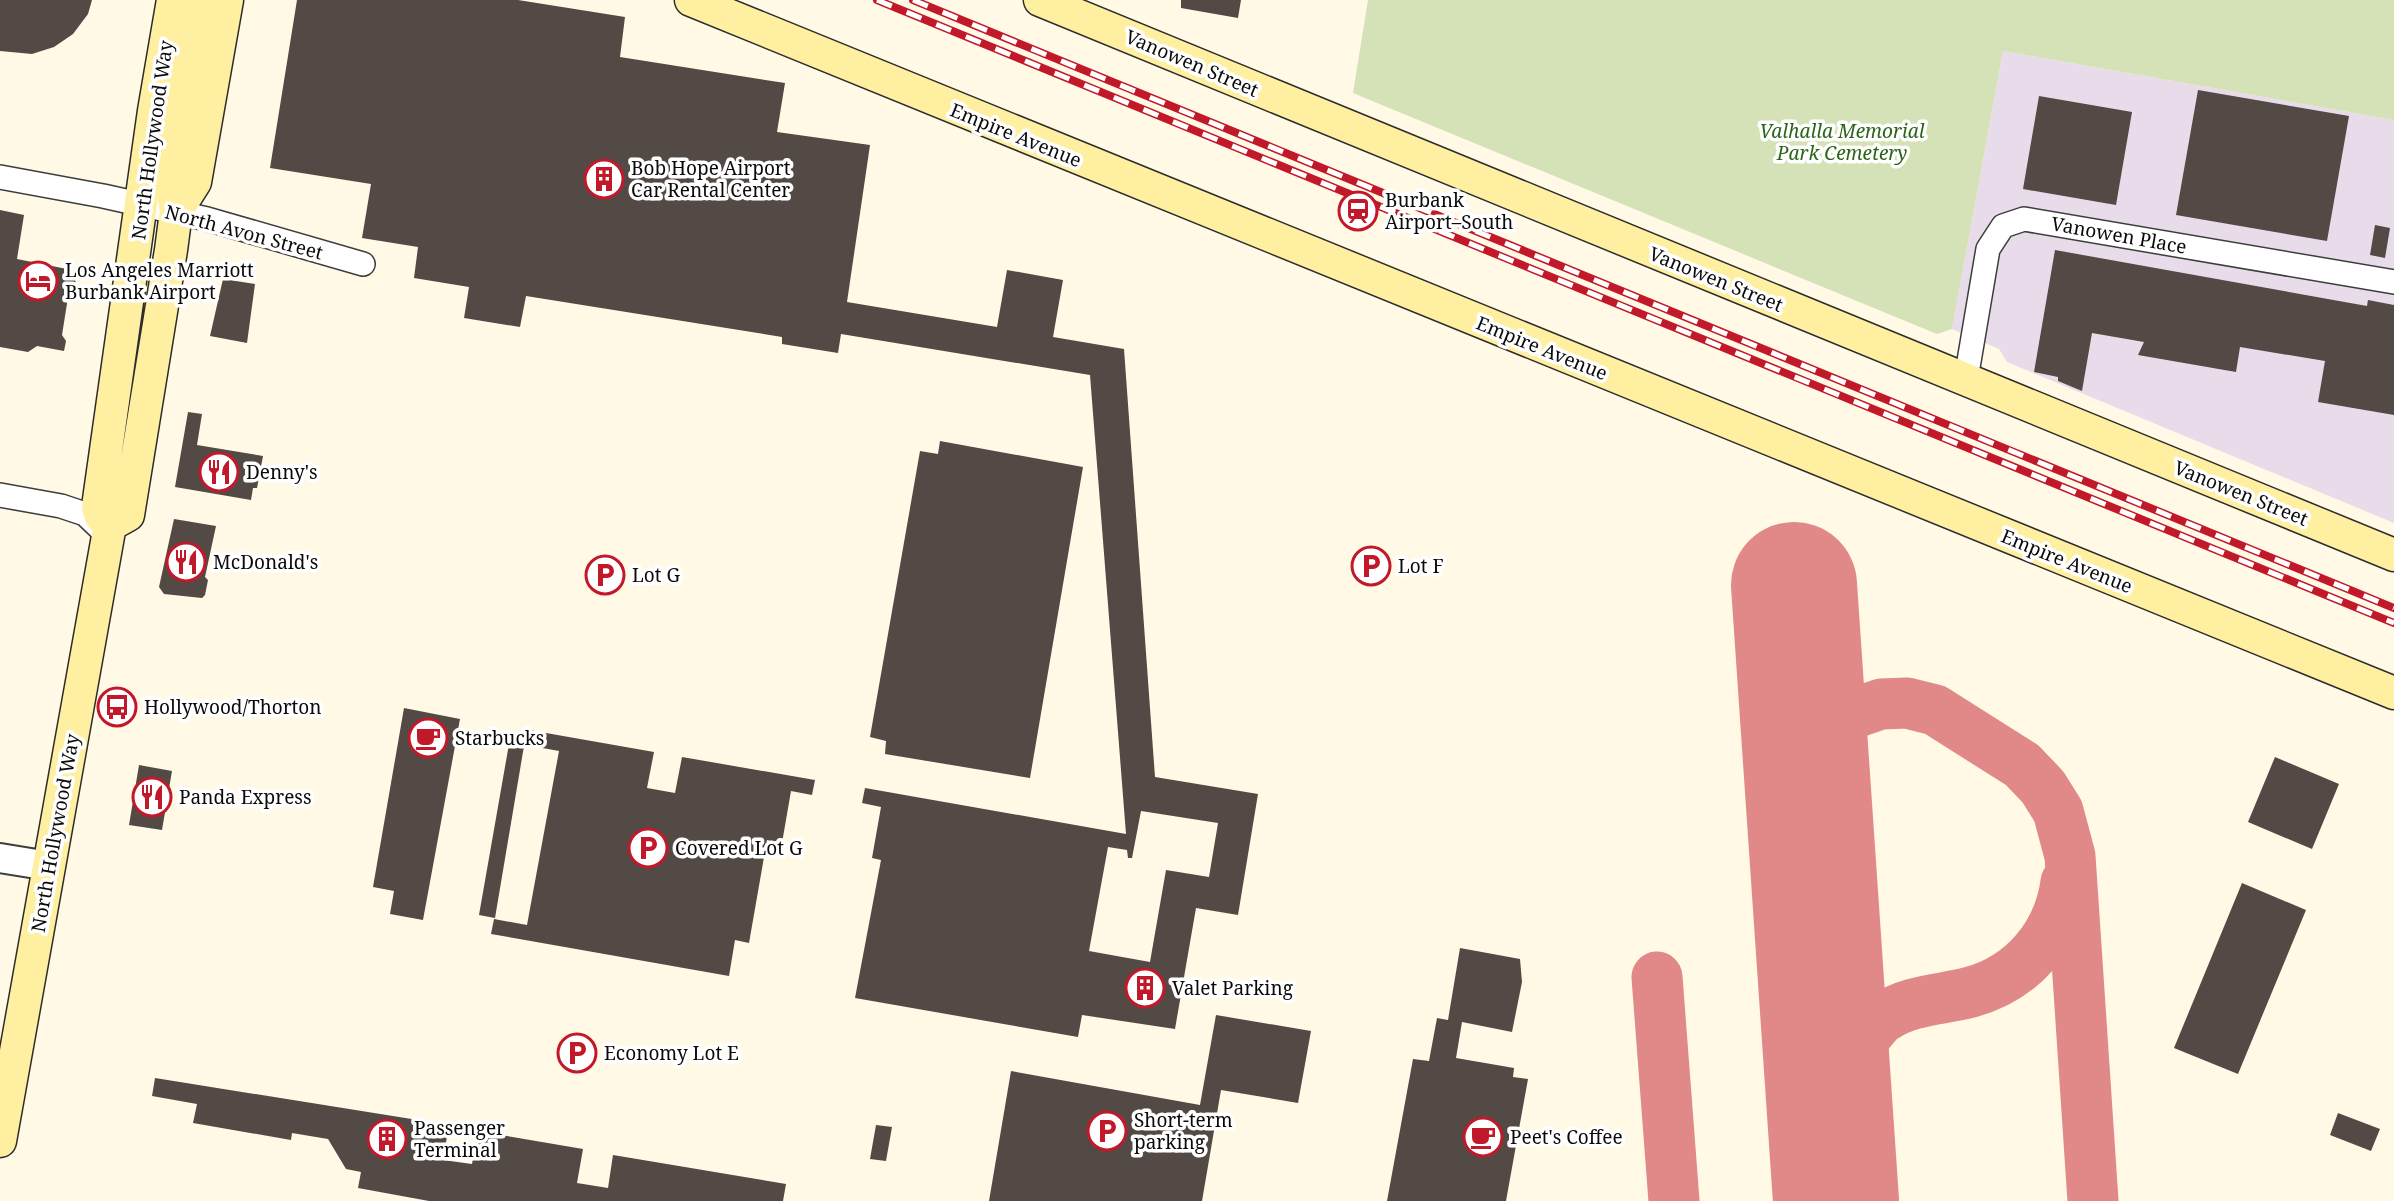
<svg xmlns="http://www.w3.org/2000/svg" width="2394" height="1201" font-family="'Noto Serif',serif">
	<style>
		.industrial { fill: #e8dcea }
		.cemetery { fill: #d5e1b7 }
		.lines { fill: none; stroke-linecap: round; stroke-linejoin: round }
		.taxiway { stroke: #e08988; stroke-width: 51 }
		.runway { stroke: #e08988; stroke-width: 126 }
		.building { fill: #534a45; fill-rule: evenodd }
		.minor-casing { stroke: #3d3d3d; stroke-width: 26 }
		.tertiary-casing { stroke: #3d3d3d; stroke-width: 32 }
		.secondary-casing { stroke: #2c2c2c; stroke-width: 35 }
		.minor { stroke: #fff; stroke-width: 23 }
		.tertiary { stroke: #fff; stroke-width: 28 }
		.secondary { stroke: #fff0a1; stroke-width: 32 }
		.rail-casing { stroke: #c2192a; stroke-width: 8 }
		.rail { stroke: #fff; stroke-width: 5; stroke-dasharray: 16; stroke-linecap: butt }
		.labels { text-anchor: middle; stroke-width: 7; stroke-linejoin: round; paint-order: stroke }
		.street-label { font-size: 19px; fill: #0a0a0a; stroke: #fff }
		.park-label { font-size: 19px; font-style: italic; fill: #2b6417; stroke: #fff }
		.poi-label { font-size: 19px; fill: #0a0a0a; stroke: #fff; text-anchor: start }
	</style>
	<rect width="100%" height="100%" fill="#fff9e6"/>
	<path class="industrial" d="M2003 51 2394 120V523L2007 362 1999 349 1952 329Z"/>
	<path class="cemetery" d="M1368 0H2394V120L2003 51 1952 329 1937 334 1353 93Z"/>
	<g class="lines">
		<path class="taxiway" d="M1807 783 1826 739 1849 715 1881 704 1907 703 1935 710 2022 765 2043 787 2058 811 2070 856 2093 1201
			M1657 977 1674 1201
			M1830 1117C1838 1085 1844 1061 1866 1036 1872 1030 1877 1021 1884 1017 1912 999 1941 1000 1971 992 2023 978 2059 935 2066 882"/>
		<path class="runway" d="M1794 585 1836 1201"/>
	</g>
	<path class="building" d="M0 0H92L88 14 73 34 54 47 32 54 0 51Z
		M297 0H518L625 17 620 57 785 83 777 132 870 145 847 302 997 327 1007 270 1063 280 1053 337 1124 349 1155 777 1258 794 1238 915 1196 908 1175 1029 1082 1015 1078 1037 855 998 881 860 872 858 881 807 862 803 865 788 1126 834 1090 375 841 334 838 353 782 344V337L526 296 520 327 464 318 469 287 414 278 418 247 362 238 371 184 270 168ZM1141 811 1218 823 1209 877 1166 870 1150 962 1089 951 1108 847 1127 850 1128 858H1132Z
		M1181 0H1241L1238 18 1181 8Z
		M2198 90 2349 116 2327 241 2176 215Z
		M2039 96 2132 112 2116 205 2023 189Z
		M0 210 24 215 17 259 77 271 74 291H69L62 335 66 341 64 351 37 346 28 352 0 347Z
		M2375 225 2390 228 2385 258 2370 255Z
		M2055 250 2367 306 2368 300 2394 305V415L2318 402 2325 361 2240 347 2236 372 2138 355 2144 342 2092 333 2082 391 2058 381V377L2034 372Z
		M223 279 255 284 247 343 210 336Z
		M188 412 202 414 197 445 263 456 257 488H253L251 500 175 487Z
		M940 441 1083 467 1030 778 885 754 886 741 870 737 920 451 938 454Z
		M174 519 216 526 205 577 208 580 205 595 202 598 164 594 159 587Z
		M404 708 460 719 423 920 390 914 394 891 373 887Z
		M529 730 654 752 647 788 675 793 682 757 815 780 812 795 791 791 782 843 767 840 749 943 735 940 729 976 491 934 494 919 527 925 559 751 526 745Z
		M509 744 524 746 495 918 479 915Z
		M2275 757 2339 784 2312 849 2248 822Z
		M139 765 172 771 162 830 129 825Z
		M2242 883 2306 910 2238 1074 2174 1048Z
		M1460 948 1520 959 1522 982 1512 1032 1462 1022 1456 1058 1514 1068 1513 1077 1528 1079 1506 1201H1387L1413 1059 1429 1061 1437 1018 1448 1020Z
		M1216 1015 1311 1031 1298 1103 1221 1090 1202 1201H989L1011 1071 1200 1105Z
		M155 1078 449 1125 443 1160 472 1164 478 1131 583 1149 577 1183 608 1188 613 1155 786 1184 783 1201H429L358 1188 361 1172 346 1169 328 1139 292 1133 291 1140 193 1123 197 1104 152 1096Z
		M2338 1113 2380 1129 2371 1151 2330 1135Z
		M876 1125 892 1127 886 1161 870 1159Z"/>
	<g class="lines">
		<defs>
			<path id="minor" d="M0 177 103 196 207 219 363 264
				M1966 379 1988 249 2003 226 2024 219 2394 282
				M0 495 61 506 85 514 106 534"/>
			<path id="tertiary" d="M0 858 49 866"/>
			<path id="secondary" d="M691 0 2394 693
				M1040 0 2394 555
				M176 212 195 182 227 0
				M110 525 128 515 171 250 176 212 169 169 198 0
				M110 525 101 517 98 507 154 111 173 0
				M0 1141 110 525"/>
		</defs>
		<use href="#minor" class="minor-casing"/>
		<use href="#tertiary" class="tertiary-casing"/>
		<use href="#secondary" class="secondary-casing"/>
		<use href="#minor" class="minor"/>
		<use href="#tertiary" class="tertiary"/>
		<use href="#secondary" class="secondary"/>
		<defs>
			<path id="rail" d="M877 0 2394 623
				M913 0 2394 608"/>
		</defs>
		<use href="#rail" class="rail-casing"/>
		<use href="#rail" class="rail"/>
	</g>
	<defs>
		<symbol id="building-ring" viewBox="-11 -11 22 22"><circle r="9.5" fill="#fff" stroke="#c2192a" stroke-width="1.5"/><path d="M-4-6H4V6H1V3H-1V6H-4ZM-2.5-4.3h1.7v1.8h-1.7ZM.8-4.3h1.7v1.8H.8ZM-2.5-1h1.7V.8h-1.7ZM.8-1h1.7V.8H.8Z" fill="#c2192a"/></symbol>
		<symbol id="station-ring" viewBox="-11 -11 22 22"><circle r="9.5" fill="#fff" stroke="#c2192a" stroke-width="1.5"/><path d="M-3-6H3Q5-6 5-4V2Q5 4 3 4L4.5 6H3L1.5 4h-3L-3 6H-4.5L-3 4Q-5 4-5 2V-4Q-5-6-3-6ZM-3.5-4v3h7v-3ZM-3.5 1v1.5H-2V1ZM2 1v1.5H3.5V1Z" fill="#c2192a"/></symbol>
		<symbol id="hotel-ring" viewBox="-11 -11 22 22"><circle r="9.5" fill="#fff" stroke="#c2192a" stroke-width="1.5"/><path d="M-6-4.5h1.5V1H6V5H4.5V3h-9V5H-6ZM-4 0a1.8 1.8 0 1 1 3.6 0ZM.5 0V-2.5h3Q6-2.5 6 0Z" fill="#c2192a"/></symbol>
		<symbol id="restaurant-ring" viewBox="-11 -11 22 22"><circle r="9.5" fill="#fff" stroke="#c2192a" stroke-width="1.5"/><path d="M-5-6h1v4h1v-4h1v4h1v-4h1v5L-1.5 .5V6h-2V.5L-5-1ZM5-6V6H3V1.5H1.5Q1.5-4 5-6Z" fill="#c2192a"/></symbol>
		<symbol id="parking-ring" viewBox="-11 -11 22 22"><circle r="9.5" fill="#fff" stroke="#c2192a" stroke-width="1.5"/><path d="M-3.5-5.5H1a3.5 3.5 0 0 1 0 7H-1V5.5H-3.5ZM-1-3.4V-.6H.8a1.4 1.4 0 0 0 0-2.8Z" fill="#c2192a"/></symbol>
		<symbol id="bus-ring" viewBox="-11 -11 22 22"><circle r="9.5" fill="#fff" stroke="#c2192a" stroke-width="1.5"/><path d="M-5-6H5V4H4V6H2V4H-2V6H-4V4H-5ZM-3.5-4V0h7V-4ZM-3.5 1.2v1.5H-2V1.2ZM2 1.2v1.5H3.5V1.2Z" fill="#c2192a"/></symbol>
		<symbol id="cafe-ring" viewBox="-11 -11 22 22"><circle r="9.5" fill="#fff" stroke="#c2192a" stroke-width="1.5"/><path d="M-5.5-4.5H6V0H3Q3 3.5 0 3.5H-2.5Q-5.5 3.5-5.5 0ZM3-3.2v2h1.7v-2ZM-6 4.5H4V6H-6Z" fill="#c2192a"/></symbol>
	</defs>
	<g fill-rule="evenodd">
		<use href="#building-ring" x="582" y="157" width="44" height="44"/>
		<use href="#station-ring" x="1336" y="189" width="44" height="44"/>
		<use href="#hotel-ring" x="16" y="259" width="44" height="44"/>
		<use href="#restaurant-ring" x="197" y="450" width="44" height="44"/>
		<use href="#restaurant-ring" x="164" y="540" width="44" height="44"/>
		<use href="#parking-ring" x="1349" y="544" width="44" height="44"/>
		<use href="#parking-ring" x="583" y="553" width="44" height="44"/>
		<use href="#bus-ring" x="95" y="685" width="44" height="44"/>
		<use href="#cafe-ring" x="406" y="716" width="44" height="44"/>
		<use href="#restaurant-ring" x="130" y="775" width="44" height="44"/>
		<use href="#parking-ring" x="626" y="826" width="44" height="44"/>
		<use href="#building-ring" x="1123" y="966" width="44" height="44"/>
		<use href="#parking-ring" x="555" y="1031" width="44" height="44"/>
		<use href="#parking-ring" x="1085" y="1109" width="44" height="44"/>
		<use href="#cafe-ring" x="1461" y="1115" width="44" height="44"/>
		<use href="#building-ring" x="365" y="1117" width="44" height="44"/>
	</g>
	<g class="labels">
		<g class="street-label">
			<text transform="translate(1192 63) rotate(23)" y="7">Vanowen Street</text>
			<text transform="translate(1016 135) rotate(22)" y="7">Empire Avenue</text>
			<text transform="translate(152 140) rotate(-82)" y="7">North Hollywood Way</text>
			<text transform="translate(244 232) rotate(15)" y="7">North Avon Street</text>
			<text transform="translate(2119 235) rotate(10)" y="7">Vanowen Place</text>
			<text transform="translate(1716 279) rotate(22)" y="7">Vanowen Street</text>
			<text transform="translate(1542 348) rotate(22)" y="7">Empire Avenue</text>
			<text transform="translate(2241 493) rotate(22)" y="7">Vanowen Street</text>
			<text transform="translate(2067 561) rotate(22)" y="7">Empire Avenue</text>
			<text transform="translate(55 833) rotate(-80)" y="7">North Hollywood Way</text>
		</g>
		<g class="park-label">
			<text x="1842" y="138">Valhalla Memorial<tspan x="1842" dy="22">Park Cemetery</tspan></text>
		</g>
		<g class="poi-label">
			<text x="631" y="175">Bob Hope Airport<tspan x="631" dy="22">Car Rental Center</tspan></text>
			<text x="1385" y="207">Burbank<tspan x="1385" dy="22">Airport–South</tspan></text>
			<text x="65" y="277">Los Angeles Marriott<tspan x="65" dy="22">Burbank Airport</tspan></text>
			<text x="246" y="479">Denny's</text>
			<text x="213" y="569">McDonald's</text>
			<text x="1398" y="573">Lot F</text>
			<text x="632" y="582">Lot G</text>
			<text x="144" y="714">Hollywood/Thorton</text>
			<text x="455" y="745">Starbucks</text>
			<text x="179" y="804">Panda Express</text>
			<text x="675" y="855">Covered Lot G</text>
			<text x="1172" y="995">Valet Parking</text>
			<text x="604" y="1060">Economy Lot E</text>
			<text x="1134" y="1127">Short-term<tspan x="1134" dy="22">parking</tspan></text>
			<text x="414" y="1135">Passenger<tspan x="414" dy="22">Terminal</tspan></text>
			<text x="1510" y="1144">Peet's Coffee</text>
		</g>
	</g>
</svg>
